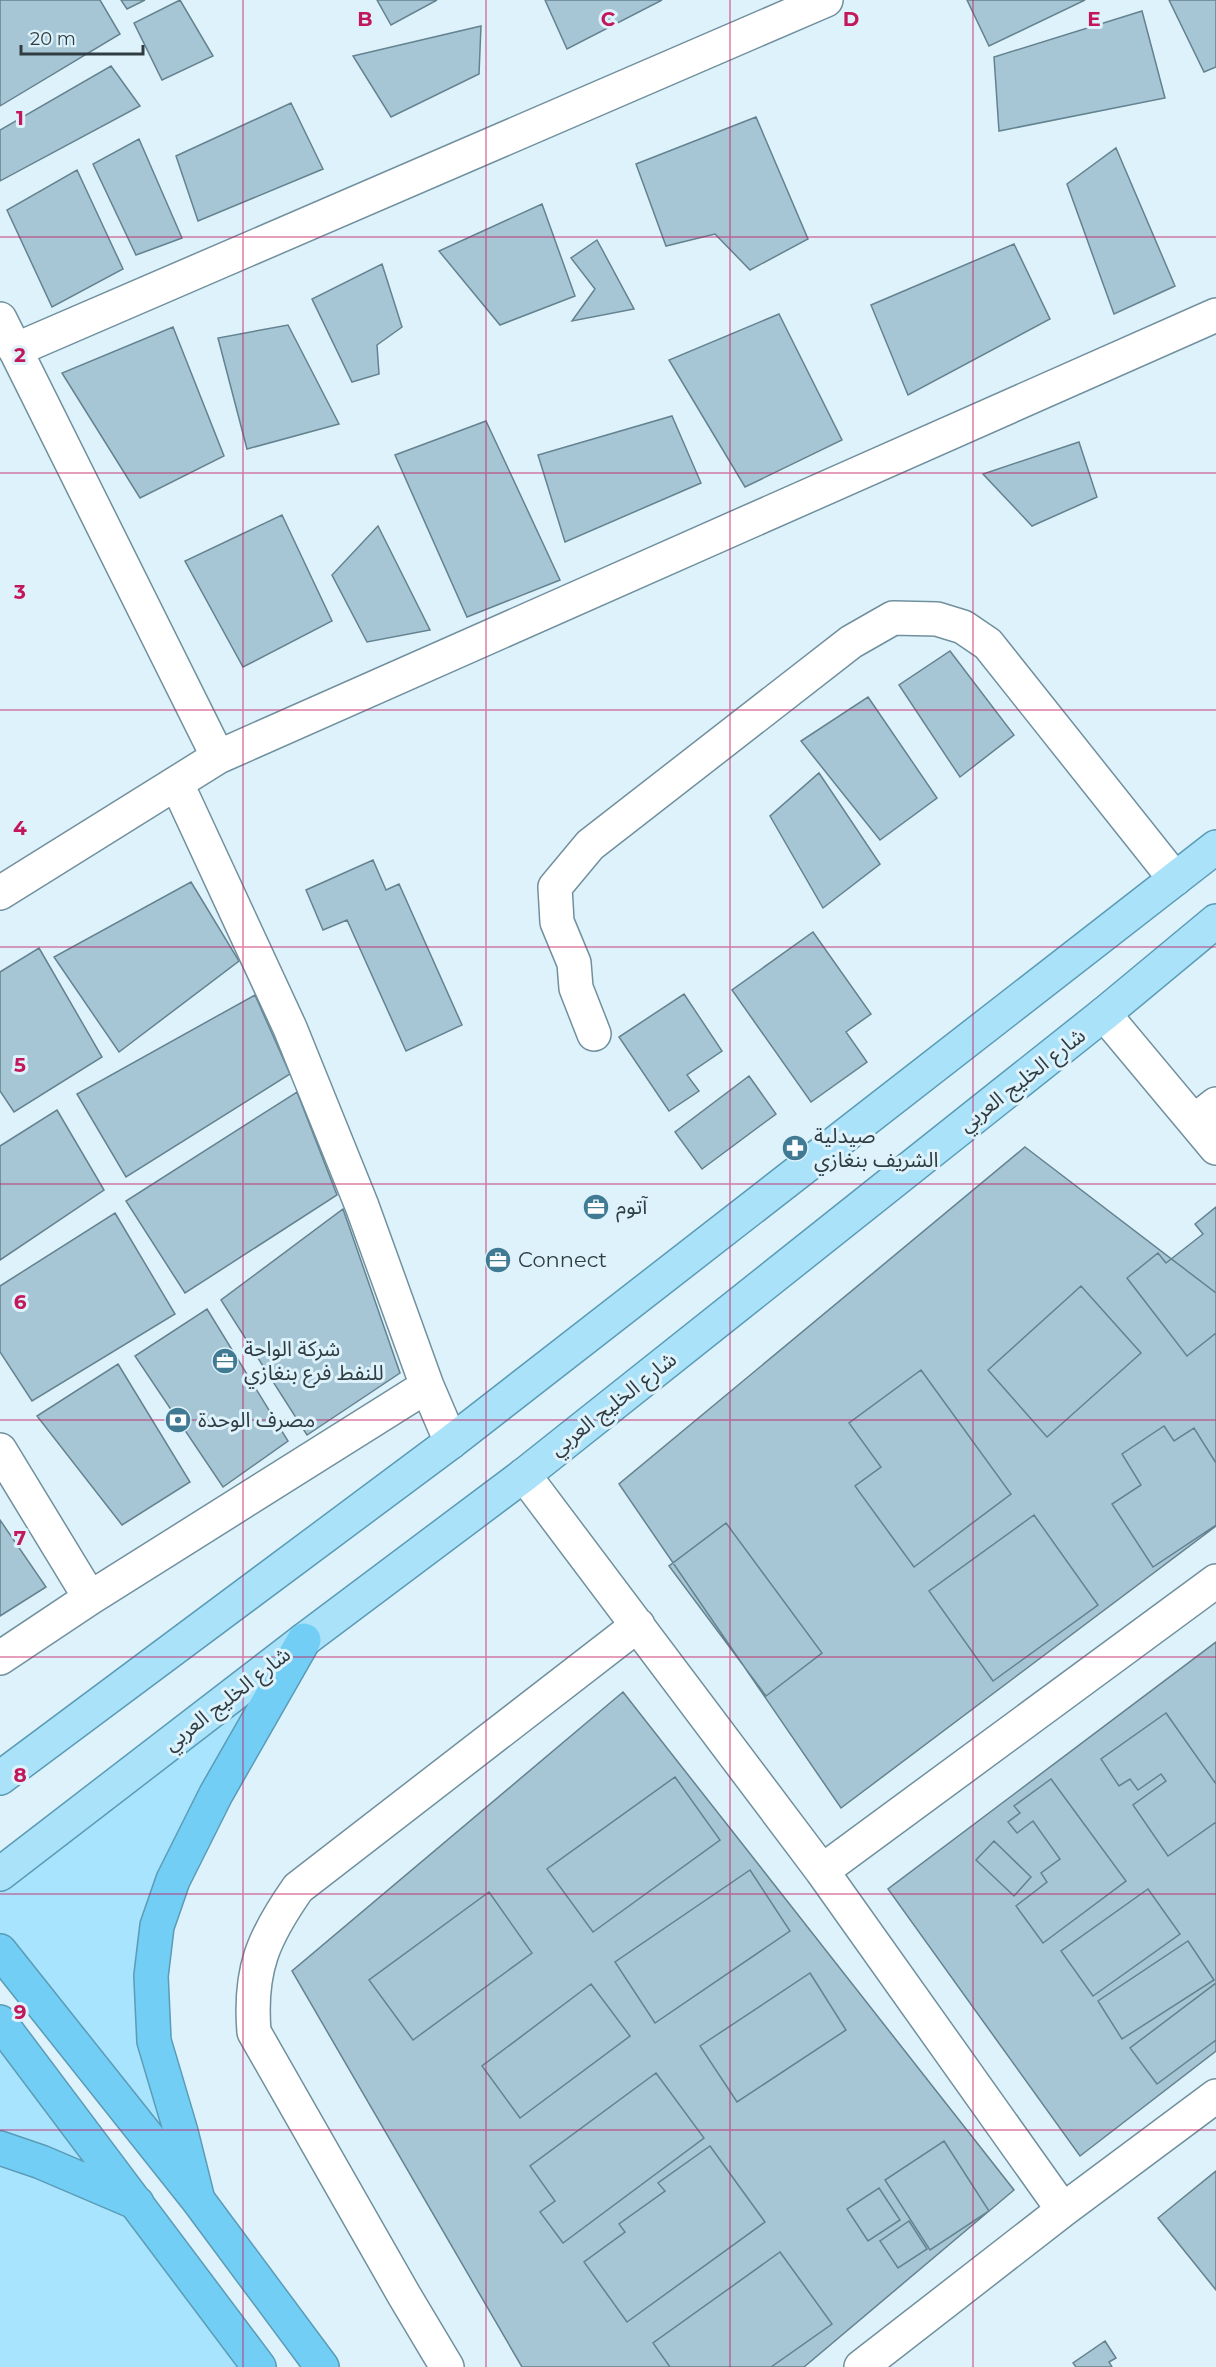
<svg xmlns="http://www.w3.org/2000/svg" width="1216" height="2367" font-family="Montserrat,'Noto Sans Arabic',sans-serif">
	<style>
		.green { fill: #a8e4fe }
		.building { fill: #a6c6d5; stroke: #64828f; stroke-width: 1.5 }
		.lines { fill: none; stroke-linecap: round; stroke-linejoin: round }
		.minor-casing { stroke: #71909e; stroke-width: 36 }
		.major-casing { stroke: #5b9bb6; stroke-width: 36 }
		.highway-casing { stroke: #5b9bb6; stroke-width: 36 }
		.minor { stroke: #fff; stroke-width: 33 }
		.major { stroke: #aae2f9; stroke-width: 33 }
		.highway { stroke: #72cef5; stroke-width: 33 }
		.grid { fill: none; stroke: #c2185b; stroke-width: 1.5; stroke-opacity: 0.55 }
		.labels { text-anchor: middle; stroke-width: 6; stroke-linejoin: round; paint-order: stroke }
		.street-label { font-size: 21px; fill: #2f3c42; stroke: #def2fb }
		.poi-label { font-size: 21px; fill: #2f3c42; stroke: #def2fb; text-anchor: start }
		.grid-label { font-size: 20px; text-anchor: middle; font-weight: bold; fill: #c2185b; stroke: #def2fb; stroke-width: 6; stroke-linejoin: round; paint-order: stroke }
	</style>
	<rect width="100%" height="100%" fill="#def2fb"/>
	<path class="green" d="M290 1656 153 1922 188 2180 0 1939V1881Z
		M0 2027 132 2198 0 2145Z
		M0 2159 129 2211 245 2367H0Z"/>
	<path class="building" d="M0 0H100L120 34 0 106Z
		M121 0H145L127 9Z
		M180 0 213 56 162 80 134 23Z
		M377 0H437L391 25Z
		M545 0H662L567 49Z
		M967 0H1085L989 46Z
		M1169 0H1216V67L1204 72Z
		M1142 11 1165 98 999 131 994 57Z
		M481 26 479 74 391 117 353 56Z
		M111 66 140 106 0 181V130Z
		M291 103 323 169 198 221 176 156Z
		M756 117 808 239 750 270 715 234 666 246 636 164Z
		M139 139 182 238 136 255 93 164Z
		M1116 148 1175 286 1114 314 1067 184Z
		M77 170 123 269 52 307 7 210Z
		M542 204 575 296 500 325 439 251Z
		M597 240 634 309 572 321 595 289 571 258Z
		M1014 244 1050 319 908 395 871 305Z
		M382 264 402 327 377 345 379 374 352 382 312 299Z
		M779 314 842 440 745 487 669 360Z
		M288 325 339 424 247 449 218 338Z
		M173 327 224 456 140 498 62 373Z
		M672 416 701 483 565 542 538 455Z
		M486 421 560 580 467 617 395 455Z
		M1079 442 1097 497 1032 526 983 474Z
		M282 515 332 621 243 667 185 561Z
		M378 526 430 630 367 642 332 575Z
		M950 651 1014 735 960 777 899 685Z
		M868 697 937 798 880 840 801 741Z
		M819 773 880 864 823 908 770 816Z
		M373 860 386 890 399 884 462 1025 406 1051 347 920 323 930 306 890Z
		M191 882 239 961 119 1052 54 957Z
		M813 932 871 1014 846 1032 867 1062 811 1102 732 990Z
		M39 948 102 1057 14 1112 0 1091V972Z
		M684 994 722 1051 687 1075 699 1091 669 1111 619 1037Z
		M255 995 290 1074 126 1177 77 1094Z
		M749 1076 776 1114 702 1169 675 1132Z
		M297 1092 337 1195 185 1293 126 1201Z
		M57 1110 104 1190 0 1260V1146Z
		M1025 1147 1216 1293V1526L841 1808 619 1484Z
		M1216 1207V1333L1187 1356 1127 1278 1158 1253 1166 1263 1203 1234 1195 1224Z
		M343 1209 400 1373 307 1435 221 1300Z
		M115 1213 175 1314 32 1401 0 1352V1286Z
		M1081 1286 1141 1353 1047 1437 988 1370Z
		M207 1309 288 1441 223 1487 135 1356Z
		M118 1364 190 1482 122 1525 37 1416Z
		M921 1370 1011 1494 914 1567 855 1486 881 1467 849 1423Z
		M1164 1426 1174 1441 1194 1428 1216 1463V1525L1153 1567 1112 1504 1141 1485 1122 1454Z
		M1034 1515 1098 1605 993 1681 929 1591Z
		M0 1520 46 1587 0 1616Z
		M726 1523 822 1653 766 1696 669 1566Z
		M1216 1642V2051L1080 2156 888 1889Z
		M623 1692 1014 2190 804 2367H522L292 1971Z
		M1166 1713 1216 1784V1822L1168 1856 1133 1805 1166 1781 1161 1774 1138 1790 1130 1779 1119 1786 1101 1759Z
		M675 1777 720 1840 593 1932 547 1869Z
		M1051 1779 1126 1881 1043 1943 1016 1906 1047 1882 1041 1873 1060 1859 1033 1821 1017 1833 1008 1822 1020 1813 1014 1806Z
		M994 1841 1031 1877 1014 1896 976 1860Z
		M750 1870 790 1931 655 2023 615 1962Z
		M1148 1889 1180 1934 1093 1996 1061 1951Z
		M489 1892 532 1953 413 2040 369 1980Z
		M1188 1941 1214 1980 1122 2039 1098 2001Z
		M810 1973 846 2030 737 2102 700 2046Z
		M1216 1983V2040L1157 2084 1130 2048Z
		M591 1984 630 2036 520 2118 482 2066Z
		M656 2073 704 2138 563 2243 540 2212 555 2201 530 2166Z
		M944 2141 989 2211 930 2250 885 2180Z
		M710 2146 765 2222 627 2322 584 2262 625 2232 619 2224 665 2191 658 2183Z
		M1216 2171V2290L1158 2218Z
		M879 2188 900 2220 868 2241 847 2209Z
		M909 2221 927 2249 898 2268 880 2241Z
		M780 2252 832 2324 771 2367H670L653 2343Z
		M1105 2341 1116 2358 1109 2362 1112 2367H1076L1073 2363Z"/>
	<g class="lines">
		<defs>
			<path id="minor" d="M0 319 218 757
				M15 350 826 0
				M177 784 290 1028 362 1206 427 1386 451 1442
				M0 893 218 757 1216 315
				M1104 1014 1216 1148
				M594 1034 576 988 574 963 557 922 555 887 590 845 851 642 893 618 937 619 963 627 988 644 1175 879
				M1194 1121 1216 1104
				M0 1450 90 1598
				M524 1475 822 1871
				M0 1658 90 1598 427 1386
				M1063 2210 822 1871 1216 1581
				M447 2367 404 2295 254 2032C249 1970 263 1938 298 1888L638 1625
				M861 2367 1063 2210 1216 2096"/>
			<path id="major" d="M0 1778 451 1442 1216 847
				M0 1874 304 1640 524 1475 1104 1014 1216 921"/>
			<path id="highway" d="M0 1951 198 2200 322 2367
				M0 2022 259 2367
				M0 2148 41 2162 137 2203
				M198 2200 181 2132 154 2041 151 1976 157 1926 173 1880 216 1794 304 1640"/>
		</defs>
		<use href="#minor" class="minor-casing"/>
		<use href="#major" class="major-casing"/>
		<use href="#highway" class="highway-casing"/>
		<use href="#minor" class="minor"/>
		<use href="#major" class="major"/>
		<use href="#highway" class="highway"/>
	</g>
	<path class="grid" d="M243 0V2367M486 0V2367M730 0V2367M973 0V2367M0 237H1216M0 473H1216M0 710H1216M0 947H1216M0 1184H1216M0 1420H1216M0 1657H1216M0 1894H1216M0 2130H1216"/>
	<defs>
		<symbol id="pharmacy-disc" viewBox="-11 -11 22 22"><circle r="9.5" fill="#407b93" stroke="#def2fb"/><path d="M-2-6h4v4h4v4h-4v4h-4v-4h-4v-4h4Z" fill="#fff"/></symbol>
		<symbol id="office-disc" viewBox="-11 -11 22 22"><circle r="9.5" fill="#407b93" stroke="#def2fb"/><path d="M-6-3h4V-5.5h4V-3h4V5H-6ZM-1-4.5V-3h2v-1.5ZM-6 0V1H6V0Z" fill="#fff"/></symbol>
		<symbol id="bank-disc" viewBox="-11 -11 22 22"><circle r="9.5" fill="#407b93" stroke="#def2fb"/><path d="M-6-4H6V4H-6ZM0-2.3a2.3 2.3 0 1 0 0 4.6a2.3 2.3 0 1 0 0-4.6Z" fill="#fff"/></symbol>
	</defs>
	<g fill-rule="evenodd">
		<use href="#pharmacy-disc" x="780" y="1133" width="30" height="30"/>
		<use href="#office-disc" x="581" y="1192" width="30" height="30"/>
		<use href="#office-disc" x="483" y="1245" width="30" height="30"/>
		<use href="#office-disc" x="210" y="1346" width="30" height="30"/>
		<use href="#bank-disc" x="163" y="1405" width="30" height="30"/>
	</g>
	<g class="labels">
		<g class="street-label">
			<text transform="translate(1022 1080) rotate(-38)" y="7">شارع الخليج العربي</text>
			<text transform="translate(613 1404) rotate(-38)" y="7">شارع الخليج العربي</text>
			<text transform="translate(227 1699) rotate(-38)" y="7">شارع الخليج العربي</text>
		</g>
		<g class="poi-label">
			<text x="814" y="1143">صيدلية<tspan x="814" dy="24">الشريف بنغازي</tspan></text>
			<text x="616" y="1214">آتوم</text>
			<text x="518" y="1267">Connect</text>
			<text x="244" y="1356">شركة الواحة<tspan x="244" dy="24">للنفط فرع بنغازي</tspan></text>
			<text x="198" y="1427">مصرف الوحدة</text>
		</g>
	</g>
	<g class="grid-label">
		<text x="365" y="26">B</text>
		<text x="608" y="26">C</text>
		<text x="851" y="26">D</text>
		<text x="1094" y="26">E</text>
		<text x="20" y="125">1</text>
		<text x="20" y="362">2</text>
		<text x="20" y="599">3</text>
		<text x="20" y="835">4</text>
		<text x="20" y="1072">5</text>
		<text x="20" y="1309">6</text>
		<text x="20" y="1545">7</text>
		<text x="20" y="1782">8</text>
		<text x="20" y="2019">9</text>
	</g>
	<path d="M21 45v9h122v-9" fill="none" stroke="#2f3c42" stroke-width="3"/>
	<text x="30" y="45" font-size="18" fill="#2f3c42" stroke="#def2fb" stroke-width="4.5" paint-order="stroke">20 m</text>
</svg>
